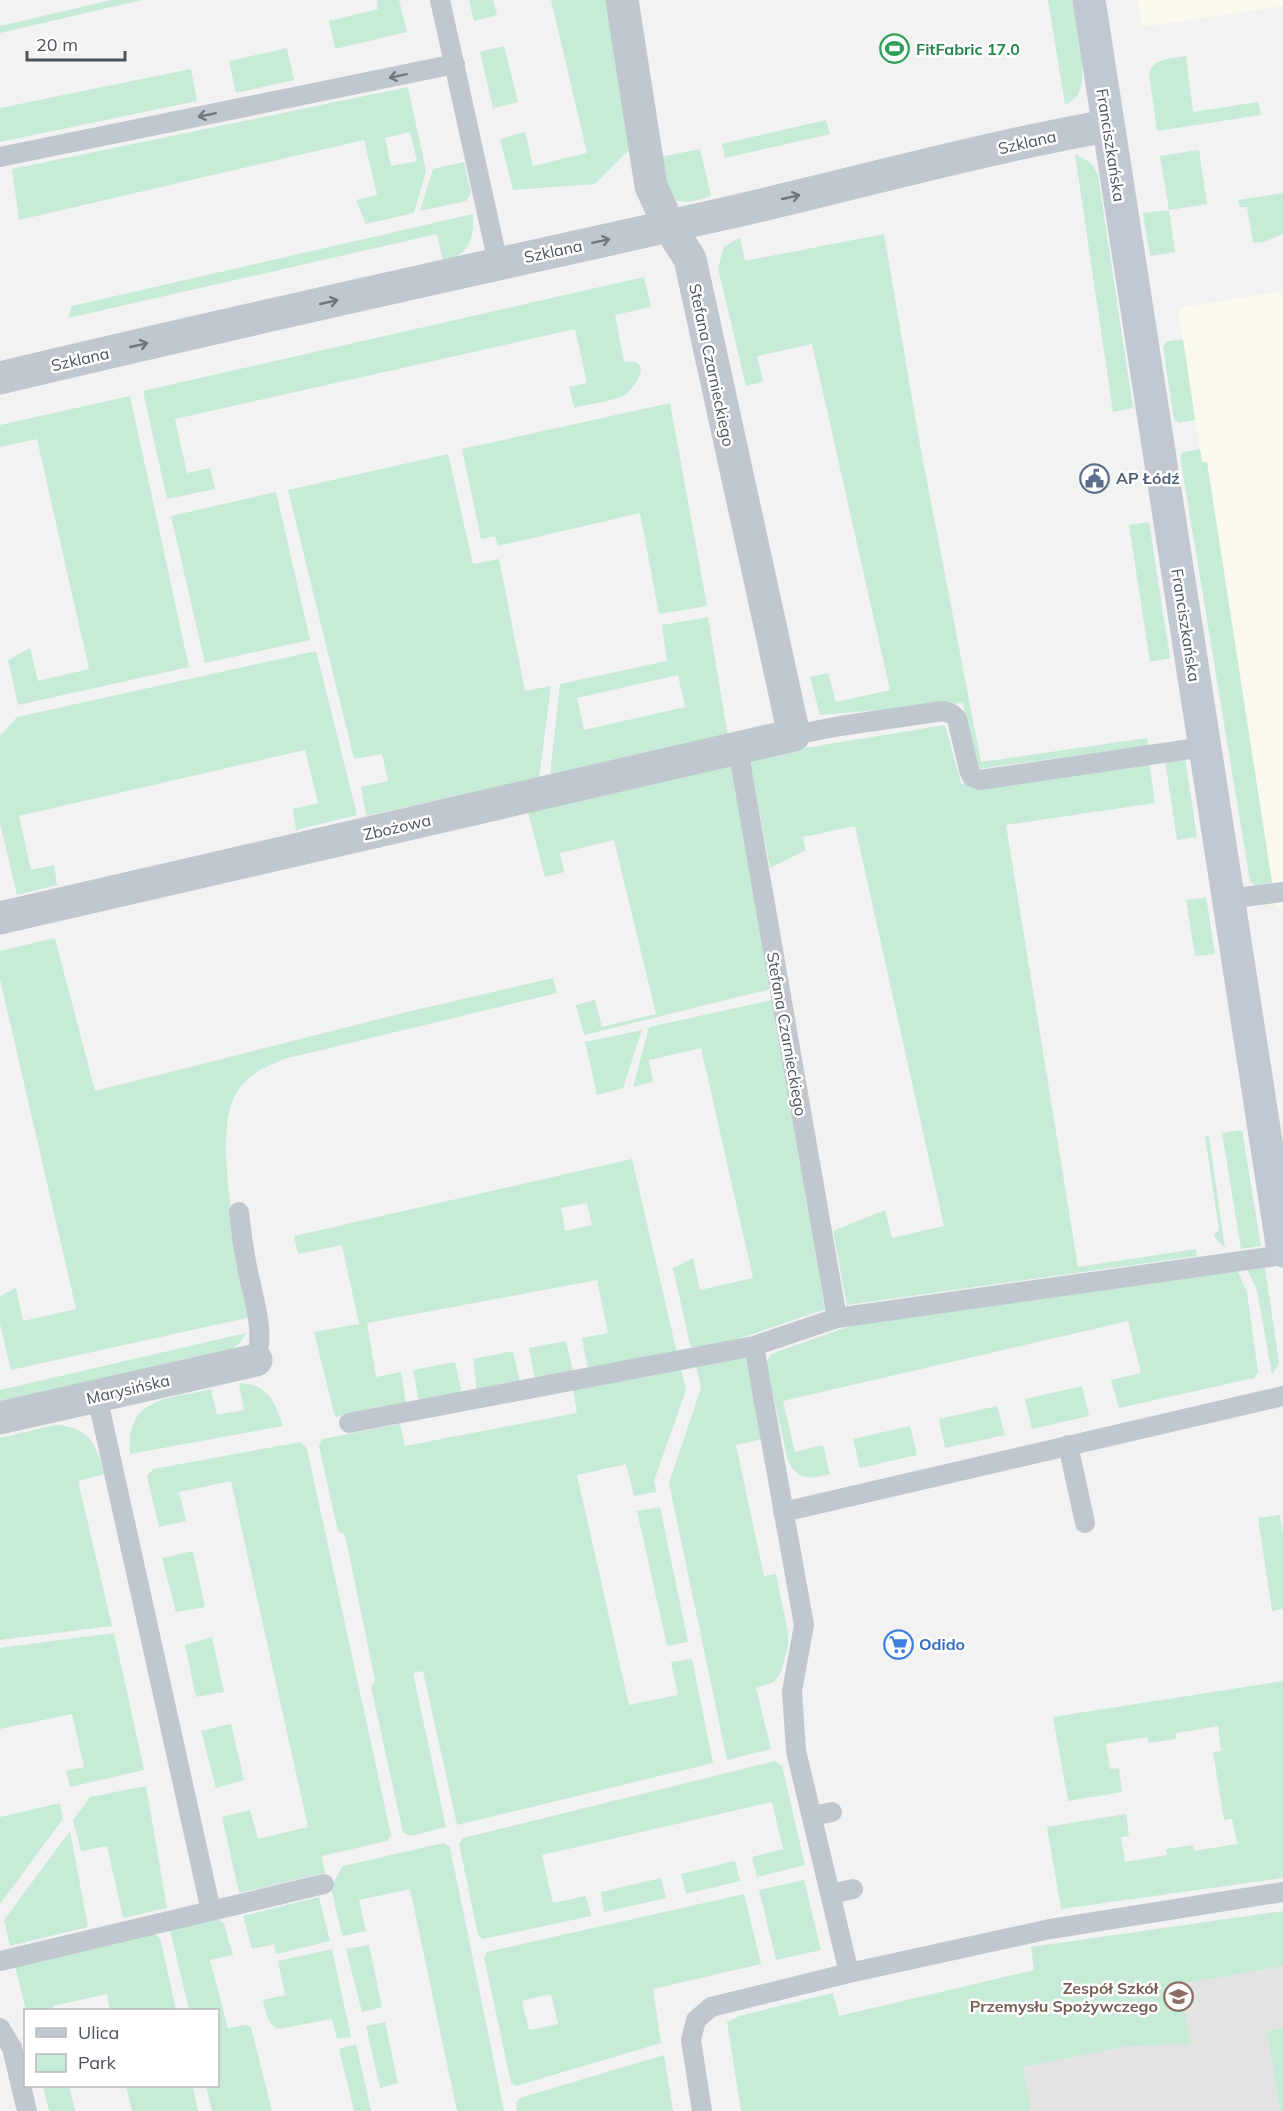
<svg xmlns="http://www.w3.org/2000/svg" width="1283" height="2111" font-family="Mulish,sans-serif">
	<style>
		.commercial { fill: #fbf8ee }
		.education { fill: #e4e3e3 }
		.green { fill: #c6ebd7; fill-rule: evenodd }
		.lines { fill: none; stroke-linecap: round; stroke-linejoin: round }
		.lane { stroke: #c1c7ce; stroke-width: 20 }
		.street { stroke: #c1c7ce; stroke-width: 33 }
		.secondary { stroke: #c2c8d2; stroke-width: 33 }
		.oneway { stroke: #6e767f }
		.labels { text-anchor: middle; stroke-width: 5; stroke-linejoin: round; paint-order: stroke }
		.leisure-label { font-size: 16px; font-weight: bold; fill: #27864d; stroke: #fff; text-anchor: start }
		.street-label { font-size: 16px; fill: #4b535d; stroke: #fff }
		.service-label { font-size: 16px; font-weight: bold; fill: #4e5e75; stroke: #fff; text-anchor: start }
		.shop-label { font-size: 16px; font-weight: bold; fill: #366cbe; stroke: #fff; text-anchor: start }
		.education-label { font-size: 16px; font-weight: bold; fill: #785e54; stroke: #fff; text-anchor: end }
	</style>
	<rect width="100%" height="100%" fill="#f3f2f2"/>
	<path class="commercial" d="M1138 0H1283V6L1142 27Z
		M1283 291V907L1276 908 1207 462 1202 463 1178 308Z"/>
	<path class="education" d="M1283 1931V2028L1267 2031 1280 2111H945L1111 1966Z"/>
	<path class="green" d="M111 0H142L0 33V26Z
		M377 0H399L407 32 335 49 329 21 378 9Z
		M469 0H493L497 15 474 21Z
		M551 0H608L632 147 595 184 513 190 500 139 525 132 533 166 587 153Z
		M1048 0H1072C1076 24 1091 77 1076 97 1073 100 1068 103 1065 105Z
		M504 46 518 102 493 108 480 52Z
		M287 48 294 80 236 93 229 61Z
		M1186 56 1193 112 1258 102 1261 115 1157 131 1149 73C1155 57 1171 59 1186 56Z
		M191 69 197 101 0 142V108Z
		M408 87 426 171 414 213 366 224 356 200 377 195 364 140 19 220 12 169ZM410 132 417 161 391 166 385 138Z
		M826 120 830 134 725 158 722 144Z
		M700 149 711 196C697 200 683 206 670 197L660 157Z
		M1199 150 1207 204 1169 210 1175 252 1150 256 1143 213 1169 210 1160 156Z
		M1075 154 1091 163 1098 175 1133 408 1113 412Z
		M464 162 471 193 466 201 420 211 433 169Z
		M1283 193V234L1263 242 1253 243 1247 207H1240L1238 200Z
		M473 214C474 240 470 254 443 261L437 234 68 318 72 306Z
		M884 234 920 445 981 762 1147 738 1148 746 977 769 963 703 820 715 810 677 828 673 836 702 890 690 812 344 757 356 763 382 746 386 718 268 724 246 740 238 745 261Z
		M644 277 651 307 615 315 624 362C654 357 637 385 625 395 618 400 584 405 574 408L569 387 587 383 575 329 175 419 187 473 210 468 215 489 167 499 143 391Z
		M1183 339 1195 420 1179 423 1174 420 1163 346 1166 342Z
		M130 396 189 667 18 705 8 660 30 648 38 681 89 669 37 439 0 447V425Z
		M670 403 707 606 659 614 640 513 498 546 495 536 481 539 462 449Z
		M1200 449 1202 462H1207L1272 883 1255 886 1250 881 1180 456 1183 452Z
		M448 454 473 564 499 559 525 691 551 686 539 778 366 816 361 787 388 781 382 754 354 759 288 490Z
		M276 492 310 640 205 663 171 516Z
		M1149 522 1170 658 1150 662 1129 525Z
		M708 617 728 736 550 776 560 684 667 661 662 625ZM678 675 685 707 584 730 577 698Z
		M316 651 357 815 296 830 293 809 318 803 305 750 19 816 31 870 54 865 57 885 17 895 0 823V736L17 717Z
		M945 725 961 783 978 788 1149 762 1155 803 1006 825 1078 1267 1196 1249 1197 1256 847 1305 833 1231 885 1210 892 1238 944 1226 855 826 803 837 806 850 770 868 749 757Z
		M1185 757 1197 837 1177 840 1165 760Z
		M730 760 771 989 584 1035 576 1005 595 1000 602 1027 656 1014 614 840 560 853 564 872 545 877 527 808Z
		M1206 897 1215 954 1195 956 1186 900Z
		M55 938 95 1091 407 1012 553 978 557 993 284 1059C265 1067 248 1074 237 1092 209 1136 242 1266 251 1317L11 1370 0 1324V1296L16 1288 23 1321 76 1309 0 979V951Z
		M772 1000 825 1309 712 1348 694 1351 690 1344 673 1268 693 1258 700 1290 753 1278 701 1048 649 1060 653 1082 633 1087 649 1027Z
		M642 1030 623 1088 597 1095 585 1042Z
		M1242 1130 1261 1246 1241 1249 1222 1133Z
		M1205 1136H1209L1225 1249 1213 1235 1219 1230Z
		M632 1159 676 1349 673 1354 588 1370 582 1338 608 1333 597 1280 367 1323 376 1377 401 1372 406 1403 335 1417 314 1332 359 1324 342 1245 298 1254 294 1236ZM587 1203 592 1225 565 1231 561 1208Z
		M1265 1268 1279 1363 1272 1375 1257 1290 1247 1269Z
		M1220 1272H1238L1247 1292 1258 1372 1254 1378 1119 1408 1111 1380 1141 1373 1128 1321 783 1401 795 1452 823 1445 830 1474C811 1479 799 1482 788 1461L766 1363 771 1354 853 1325Z
		M246 1333 240 1343 230 1351 0 1403V1390Z
		M566 1341 573 1372 535 1380 529 1348Z
		M513 1351 520 1382 477 1391 473 1359Z
		M745 1356 763 1439 736 1445 764 1576 776 1574 788 1633V1646L781 1672 774 1682 756 1688 771 1749 727 1760 669 1483 701 1388 696 1366Z
		M455 1362 462 1393 419 1401 413 1370Z
		M681 1368 686 1390 654 1481 656 1492 634 1496 626 1464 577 1475 629 1705 678 1695 671 1662 692 1659 713 1763 457 1825 423 1671 413 1673 446 1827 410 1836 403 1832 371 1687 375 1680 345 1535 338 1531 319 1446 322 1439 400 1424 405 1446 577 1413 573 1390Z
		M239 1383C267 1384 275 1401 283 1426L130 1454C126 1396 167 1400 211 1389L217 1415 244 1410Z
		M1082 1386 1089 1416 1032 1429 1025 1399Z
		M997 1406 1005 1435 945 1448 939 1419Z
		M55 1425C90 1427 96 1444 104 1474L78 1481 112 1626 0 1640V1438Z
		M910 1426 917 1455 860 1468 853 1439Z
		M301 1442 307 1449 391 1835 387 1841 322 1856 325 1873 239 1893 222 1817 250 1810 258 1839 308 1827 231 1481 179 1492 186 1521 159 1527 147 1476 153 1469Z
		M660 1507 688 1642 667 1646 637 1511Z
		M1280 1515 1283 1535V1609L1272 1611 1258 1518Z
		M193 1551 205 1607 176 1612 162 1558Z
		M114 1633 144 1770 70 1787 66 1771 84 1767 72 1714 0 1729V1648Z
		M212 1637 224 1692 196 1697 185 1645Z
		M1283 1681V1878L1061 1909 1047 1827 1126 1814 1129 1836 1121 1837 1125 1862 1167 1855 1166 1849 1193 1845 1194 1851 1237 1844 1232 1819 1224 1820 1213 1752 1221 1751 1218 1726 1176 1733V1739L1149 1743 1147 1737 1106 1744 1110 1769 1119 1768 1122 1792 1068 1801 1053 1717Z
		M231 1724 244 1780 216 1788 201 1731Z
		M775 1761 782 1766 805 1865 757 1877 752 1857 783 1849 772 1802 542 1855 553 1903 586 1896 591 1916 483 1939 478 1935 459 1844 463 1838Z
		M146 1786 167 1908 123 1918 107 1846 81 1851 73 1820 90 1797Z
		M60 1803 63 1819 0 1904V1817Z
		M70 1831 88 1927 10 1946 4 1920Z
		M444 1843 450 1847 504 2111H457L410 1889 359 1900 366 1931 342 1936 331 1887 343 1866Z
		M735 1861 740 1881 686 1894 681 1874Z
		M661 1878 666 1898 604 1912 601 1892Z
		M804 1880 821 1950 776 1960 759 1890Z
		M744 1894 761 1964 653 1989 661 2043 516 2086 511 2083 484 1957 487 1952ZM551 1994 558 2024 529 2030 522 2001Z
		M319 1897 330 1941 276 1954 274 1944 252 1949 243 1916Z
		M1283 1911V1966L1180 1984 1190 2044 1128 2046 1023 2067 1031 2111H741L727 2022 739 2016 833 1993 839 2016 1034 1970 1031 1947Z
		M217 1918 224 1924 233 1955 210 1960 228 2028 246 2025 251 2027 272 2111H212L206 2086H218V2010H189L170 1930Z
		M155 1934 160 1938 176 2010H110L107 1994 53 2006V2010H26L15 1966Z
		M369 1945 382 2007 362 2012 346 1949Z
		M332 1949 351 2037 337 2039 332 2019 278 2029C266 2023 266 2012 263 2000L285 1995 278 1961Z
		M385 2022 398 2083 380 2088 366 2026Z
		M1283 2028V2111H1280L1267 2031Z
		M356 2044 371 2111H354L339 2049Z
		M664 2055 673 2111H517L516 2103 520 2098Z
		M43 2086H69L75 2111H49Z
		M126 2086H193L198 2111H132Z"/>
	<g class="lines">
		<path class="lane" d="M440 0 498 263
			M0 157 455 64
			M794 735 840 726 943 711 952 714 957 719 969 770 972 777 980 780 1204 747
			M738 749 837 1318
			M1228 899 1283 892
			M239 1212C241 1232 244 1252 248 1272 254 1300 265 1332 256 1360
			M754 1346 804 1625 792 1691 796 1751 849 1973
			M97 1396 211 1911
			M349 1423 754 1346 837 1318 1283 1255
			M1068 1445 1085 1523
			M783 1512 1283 1396
			M812 1816 832 1812
			M831 1894 853 1889
			M0 1961 324 1884
			M0 2028 12 2048 27 2111
			M702 2111 691 2040 696 2020 711 2007 849 1973 1050 1929 1283 1892"/>
		<path class="street" d="M0 378C241 320 482 268 723 214 851 185 978 149 1107 126
			M0 918 794 735 690 259 669 226 651 186 622 0
			M0 1418 256 1360"/>
		<path class="secondary" d="M1089 0 1283 1251"/>
	</g>
	<defs><path id="oneway-shaft" d="M-6 0H5M1.5-3L5.5 0L1.5 3" fill="none" stroke-width="1.6" stroke-linecap="round" stroke-linejoin="round" transform="scale(1.5)"/></defs>
	<g class="oneway">
		<use href="#oneway-shaft" transform="translate(398 76) rotate(168)"/>
		<use href="#oneway-shaft" transform="translate(207 115) rotate(168)"/>
		<use href="#oneway-shaft" transform="translate(791 197) rotate(-13)"/>
		<use href="#oneway-shaft" transform="translate(601 241) rotate(-12)"/>
		<use href="#oneway-shaft" transform="translate(329 302) rotate(-13)"/>
		<use href="#oneway-shaft" transform="translate(139 345) rotate(-13)"/>
	</g>
	<defs>
		<symbol id="stadium-ring" viewBox="-11 -11 22 22"><circle r="9.5" fill="#fff" stroke="#2e9e5b" stroke-width="1.5"/><path d="M0-5a6.5 5 0 1 0 0 10a6.5 5 0 1 0 0-10ZM-3.5-1.8h7v3.6h-7Z" fill="#2e9e5b"/></symbol>
		<symbol id="civic-ring" viewBox="-11 -11 22 22"><circle r="9.5" fill="#fff" stroke="#5c6f8a" stroke-width="1.5"/><path d="M-.6-6.5H3V-4.5H.6V-3L4-1V1h2V6H-6V1h2V-1L-.6-3ZM-1.2 2.5V6h2.4V2.5Z" fill="#5c6f8a"/></symbol>
		<symbol id="supermarket-ring" viewBox="-11 -11 22 22"><circle r="9.5" fill="#fff" stroke="#3f7fe0" stroke-width="1.5"/><path d="M-6-5.5h2.5l.6 2H6L4.5 2H-2.5L-4.4-4H-6ZM-1.5 3.2a1.3 1.3 0 1 0 .1 0ZM3 3.2a1.3 1.3 0 1 0 .1 0Z" fill="#3f7fe0"/></symbol>
		<symbol id="school-ring" viewBox="-11 -11 22 22"><circle r="9.5" fill="#fff" stroke="#8d6e63" stroke-width="1.5"/><path d="M0-5L7-2L0 1L-7-2ZM-4 1L0 2.5L4 1V4Q0 6-4 4Z" fill="#8d6e63"/></symbol>
	</defs>
	<g fill-rule="evenodd">
		<use href="#stadium-ring" x="878" y="32" width="33" height="33"/>
		<use href="#civic-ring" x="1078" y="462" width="33" height="33"/>
		<use href="#supermarket-ring" x="882" y="1628" width="33" height="33"/>
		<use href="#school-ring" x="1162" y="1980" width="33" height="33"/>
	</g>
	<g class="labels">
		<g class="leisure-label">
			<text x="916" y="55">FitFabric 17.0</text>
		</g>
		<g class="street-label">
			<text transform="translate(1027 142) rotate(-13)" y="6">Szklana</text>
			<text transform="translate(1111 145) rotate(81)" y="6">Franciszkańska</text>
			<text transform="translate(553 251) rotate(-12)" y="6">Szklana</text>
			<text transform="translate(80 359) rotate(-13)" y="6">Szklana</text>
			<text transform="translate(712 365) rotate(78)" y="6">Stefana Czarnieckiego</text>
			<text transform="translate(1186 625) rotate(81)" y="6">Franciszkańska</text>
			<text transform="translate(397 827) rotate(-13)" y="6">Zbożowa</text>
			<text transform="translate(787 1034) rotate(80)" y="6">Stefana Czarnieckiego</text>
			<text transform="translate(128 1389) rotate(-13)" y="6">Marysińska</text>
		</g>
		<g class="service-label">
			<text x="1116" y="484">AP Łódź</text>
		</g>
		<g class="shop-label">
			<text x="919" y="1650">Odido</text>
		</g>
		<g class="education-label">
			<text x="1158" y="1994">Zespół Szkół<tspan x="1158" dy="18">Przemysłu Spożywczego</tspan></text>
		</g>
	</g>
	<rect x="24" y="2009" width="195" height="78" fill="#ffffff" stroke="#b7babe" stroke-width="1.5"/>
	<rect x="36" y="2028" width="30" height="9" fill="#c2c8d2" stroke="#b7babe" stroke-width="1.5"/>
	<text x="78" y="2039" font-size="18" fill="#4b535d">Ulica</text>
	<rect x="36" y="2054" width="30" height="18" fill="#c6ebd7" stroke="#b7babe" stroke-width="1.5"/>
	<text x="78" y="2069" font-size="18" fill="#4b535d">Park</text>
	<path d="M27 51v9h98v-9" fill="none" stroke="#4b535d" stroke-width="3"/>
	<text x="36" y="51" font-size="18" fill="#4b535d" stroke="#ffffff" stroke-width="4.5" paint-order="stroke">20 m</text>
</svg>
